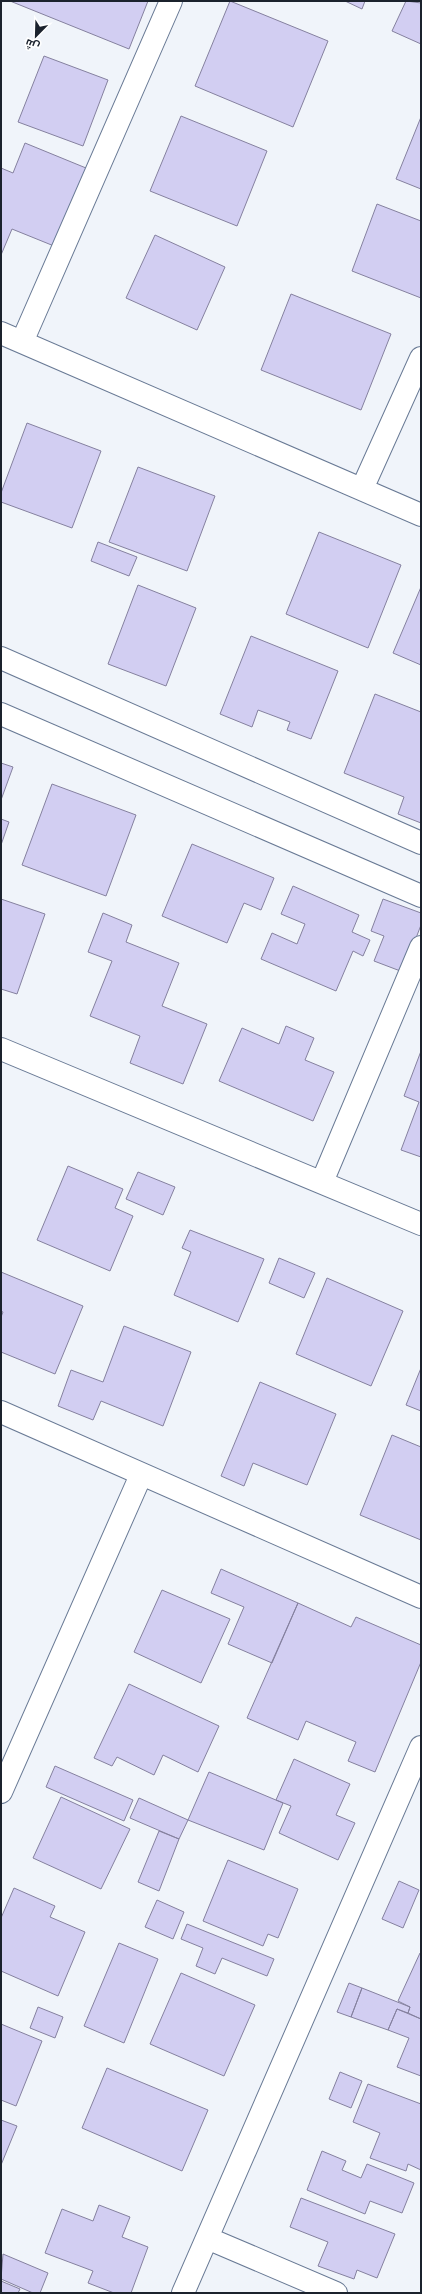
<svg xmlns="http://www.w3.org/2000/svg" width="422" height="2294" font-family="Montserrat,Cairo,sans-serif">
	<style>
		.building { fill: #d2cef2; stroke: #85819f }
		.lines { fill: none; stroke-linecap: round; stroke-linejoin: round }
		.street-casing { stroke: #697a95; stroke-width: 24 }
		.street { stroke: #fff; stroke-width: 22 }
	</style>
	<rect width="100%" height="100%" fill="#f0f4fa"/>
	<path class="building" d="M10 1H148L129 49Z
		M230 1 328 41 293 127 195 86Z
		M345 1H365L362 9Z
		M406 1 421 3V44L392 31Z
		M44 56 108 80 83 146 18 122Z
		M181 116 267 151 237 226 150 191Z
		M421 117V189L396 179Z
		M25 143 86 168 54 246 12 229 1 255V168L13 173Z
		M377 204 421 221V298L352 271Z
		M155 235 225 267 197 330 126 298Z
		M291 294 391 334 361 410 261 370Z
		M27 423 101 451 72 528 1 502V493Z
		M138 467 215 496 187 571 109 542Z
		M319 532 401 565 368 648 286 614Z
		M98 542 137 557 129 576 91 561Z
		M138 585 196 608 166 686 108 664Z
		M421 587V665L393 653Z
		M251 636 338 671 311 739 287 730 290 722 258 710 252 727 220 714Z
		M375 694 421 712V823L398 814 404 797 344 773Z
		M1 763 13 767 1 800Z
		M52 784 136 815 106 896 22 865Z
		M1 819 9 822 1 845Z
		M192 844 274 878 261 910 244 903 227 943 162 916Z
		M293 886 359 915 352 932 370 940 363 956 353 951 336 991 261 959 272 933 297 944 305 924 281 914Z
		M1 899 45 914 17 994 1 989Z
		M383 899 421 913V925L403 972 374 961 384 936 371 931Z
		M103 913 132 925 126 942 179 963 162 1006 207 1024 183 1084 130 1063 140 1036 90 1016 112 961 88 952Z
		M286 1026 314 1038 305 1060 334 1072 313 1121 219 1081 242 1028 279 1044Z
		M421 1051V1157L401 1150 419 1102 404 1096Z
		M68 1166 123 1189 115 1208 133 1216 110 1271 37 1240Z
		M138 1172 175 1187 163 1215 126 1199Z
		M190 1230 264 1259 238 1322 174 1295 191 1252 182 1248Z
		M279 1258 315 1273 304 1298 269 1283Z
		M1 1272 83 1306 55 1374 1 1352V1317L3 1312 1 1311Z
		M327 1278 403 1311 371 1386 296 1354Z
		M124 1326 191 1352 163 1426 101 1401 93 1420 58 1406 71 1370 103 1382Z
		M421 1368V1411L406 1405Z
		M260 1382 336 1414 307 1485 253 1463 244 1486 221 1476Z
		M392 1435 421 1447V1540L360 1515Z
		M221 1569 298 1603 272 1663 228 1644 244 1607 211 1593Z
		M162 1590 230 1619 201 1683 134 1652Z
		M298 1603 351 1627 356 1617 421 1645V1662L375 1772 348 1761 356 1742 306 1721 298 1740 247 1718Z
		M129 1684 219 1726 198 1772 163 1755 154 1775 117 1757 112 1766 94 1758Z
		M294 1759 350 1784 336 1815 355 1823 338 1860 279 1833 291 1806 276 1800Z
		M55 1766 133 1800 124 1821 46 1787Z
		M209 1772 283 1803 264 1850 188 1820Z
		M61 1797 130 1829 101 1889 33 1858Z
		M139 1798 188 1820 179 1839 130 1818Z
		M159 1831 179 1839 159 1891 138 1882Z
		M228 1860 298 1889 278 1938 268 1934 263 1946 203 1921Z
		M399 1881 419 1890 403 1928 382 1919Z
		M14 1888 55 1906 50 1917 85 1932 58 1996 1 1971V1918Z
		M157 1900 184 1912 173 1939 145 1927Z
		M187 1924 274 1959 267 1976 222 1958 215 1974 196 1966 203 1948 181 1939Z
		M119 1943 158 1959 124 2043 84 2026Z
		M420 1953H421V2019L408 2013 410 2007 398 2001Z
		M181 1973 255 2005 224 2076 150 2044Z
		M349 1983 362 1988 351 2017 337 2012Z
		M362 1988 410 2007 408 2013 397 2009 388 2030 351 2017Z
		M38 2007 63 2017 55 2038 30 2028Z
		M397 2009 421 2019V2076L397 2067 409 2038 388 2030Z
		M1 2024 42 2041 16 2106 1 2100Z
		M107 2068 208 2110 182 2171 82 2128Z
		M340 2072 362 2081 351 2108 329 2099Z
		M368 2084 421 2104V2170L408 2164 406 2171 370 2158 380 2133 353 2122Z
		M1 2120 17 2126 1 2165Z
		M322 2151 346 2161 342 2170 361 2178 367 2164 414 2183 402 2213 370 2201 365 2214 307 2190Z
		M301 2198 395 2234 377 2278 357 2270 354 2279 318 2266 328 2242 290 2227Z
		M99 2205 130 2217 122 2237 148 2247 131 2293H114L88 2283 93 2271 45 2253 62 2209 93 2221Z
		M3 2254 48 2273 40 2293H33L1 2279Z
		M1 2281 20 2289 18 2293H1Z"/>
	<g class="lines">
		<defs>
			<path id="street" d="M1 333 421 515
				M22 342 171 1
				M362 489 421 358
				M1 658 421 843
				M1 714 421 896
				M1 1049 421 1224
				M322 1182 421 947
				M1 1412 421 1597
				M1 1792 141 1475
				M207 2238 336 2293
				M183 2293 421 1747"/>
		</defs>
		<use href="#street" class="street-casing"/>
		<use href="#street" class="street"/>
	</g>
	<rect width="422" height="2294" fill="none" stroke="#1b222d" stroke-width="4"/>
	<g transform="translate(36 36) rotate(203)" stroke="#ffffff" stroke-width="3" paint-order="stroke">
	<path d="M0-3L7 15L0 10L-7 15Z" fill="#1b222d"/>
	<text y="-6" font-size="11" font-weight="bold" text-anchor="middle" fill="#1b222d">ش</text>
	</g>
</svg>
